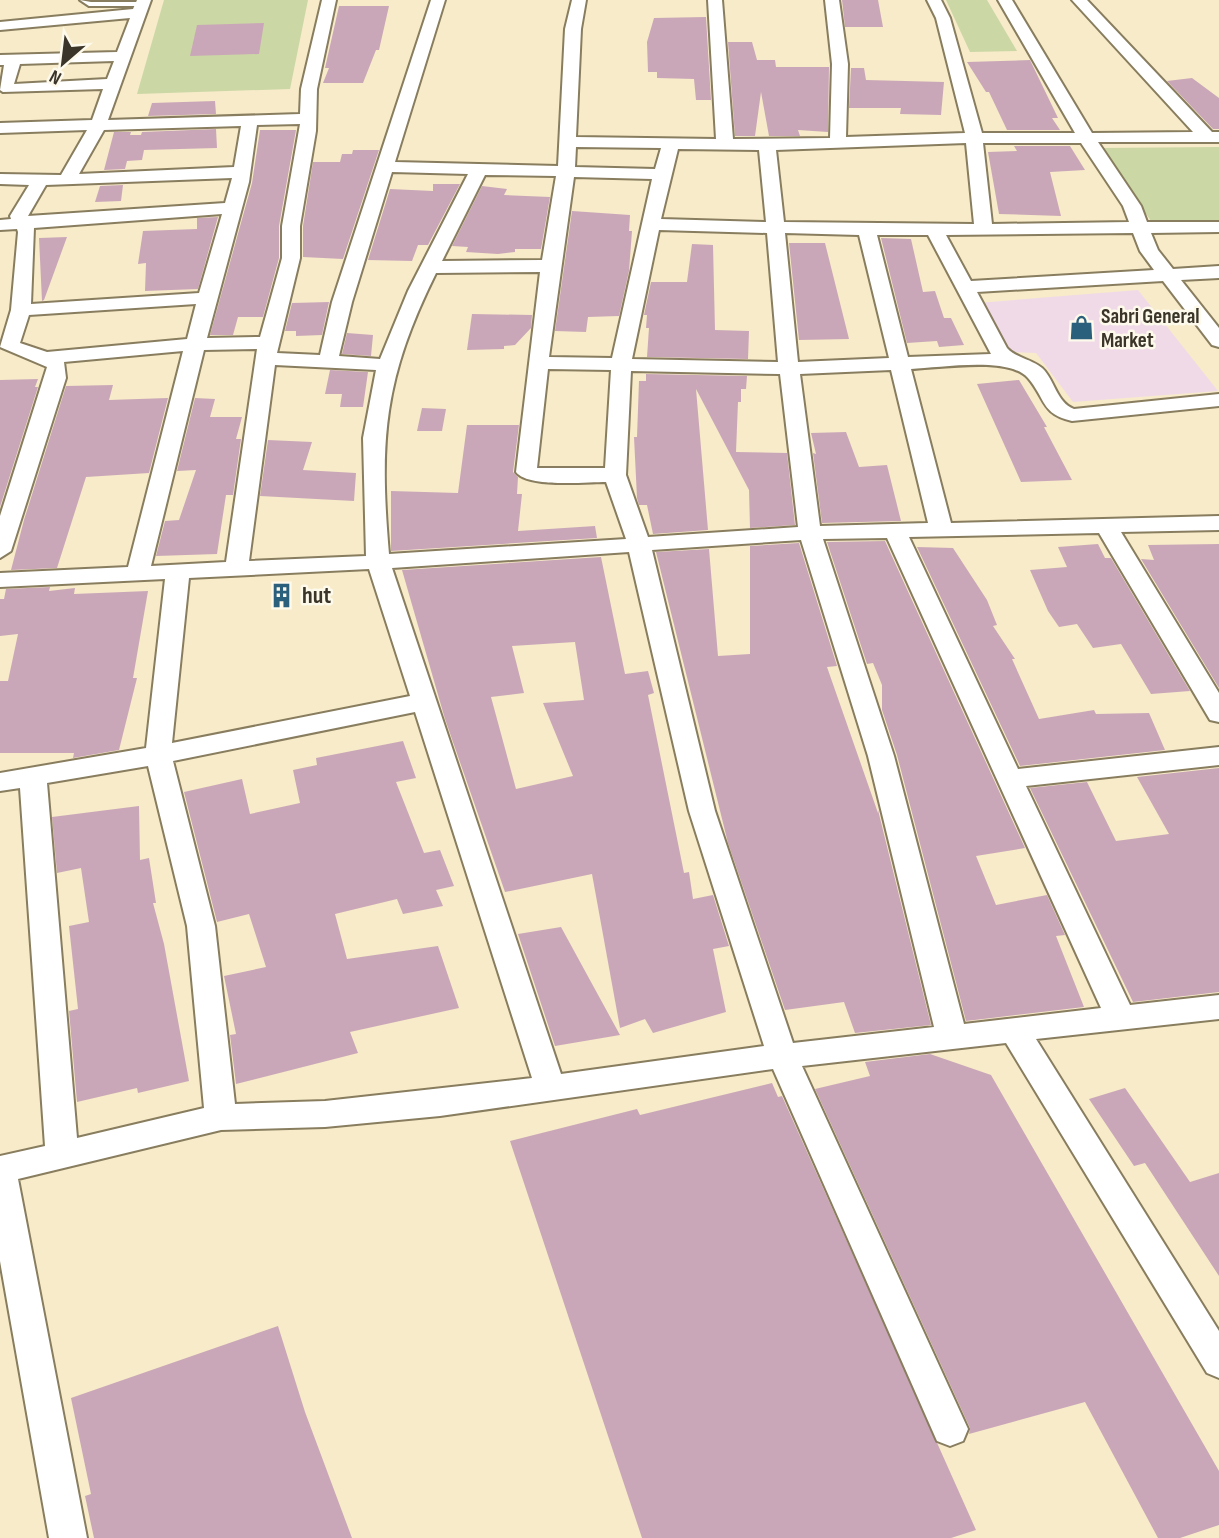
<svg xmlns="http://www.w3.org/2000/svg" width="1219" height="1538" font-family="'Sofia Sans Condensed',sans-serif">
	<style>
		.commercial { fill: #f0dae8 }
		.green { fill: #cbd7a5 }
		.building { fill: #caa7b8; fill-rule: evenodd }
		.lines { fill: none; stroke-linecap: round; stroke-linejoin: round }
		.lane-casing { stroke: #887d5e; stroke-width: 4 }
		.street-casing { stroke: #887d5e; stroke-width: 4 }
		.lane { fill: #fff; fill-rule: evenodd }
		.street { fill: #fff; fill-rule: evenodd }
		.labels { text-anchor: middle; stroke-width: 5; stroke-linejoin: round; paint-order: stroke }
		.far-poi-label { font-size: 21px; font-weight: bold; fill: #3a3528; stroke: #fdf9eb; text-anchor: start }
		.poi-label { font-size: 24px; font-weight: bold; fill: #3a3528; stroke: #fdf9eb; text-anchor: start }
	</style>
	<rect width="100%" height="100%" fill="#f7ebc9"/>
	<path class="commercial" d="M1138 290 1218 391 1073 402 1036 353 1012 352 977 303Z"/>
	<path class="green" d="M164 0H308L290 89 137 94Z
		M946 0H987L1017 51 970 52Z
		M1219 147V221H1151L1100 148Z"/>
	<path class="building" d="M842 0H878L883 27H845Z
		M339 6H389L379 50H376L363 83H323L329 68H325Z
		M706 17 711 100H696L694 79 657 78V72H648L647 42 654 18Z
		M264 23 259 54 190 56 197 25Z
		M728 42H752L757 60H775L776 67H829L828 132 798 130 800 136H769L761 92 755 136H735Z
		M1030 60 1058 118H1052L1060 130H1007L989 92H986L967 62Z
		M851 68H864L866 80 944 82 941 115 900 114 901 108H849Z
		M1192 78 1219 98V129H1213L1167 81Z
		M215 101 216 114 148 116 152 103Z
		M216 129 217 148 144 150 142 160 127 161 125 169 104 170 114 132H131L130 135H141L142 132Z
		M260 130H296L279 226V258L263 317H238L233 335H210L252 183Z
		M1014 146H1070L1085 170 1050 172 1061 216 999 214 988 152 1017 151Z
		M353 150H379L343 259 303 257V226L313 162H340L342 154H352Z
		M433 184H460L428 245H418L412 261 368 260 390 189 433 191Z
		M123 185 121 201 95 202 100 186Z
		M482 186 507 189 504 195 550 197 541 249H515V252L498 254 466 252 468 247 452 246Z
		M572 211 630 215 629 231H632L629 271 619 316 588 317 586 332 555 331Z
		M218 217 198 289 145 291 146 263 138 264 143 231 197 229V218Z
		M67 237 44 300 42 301 39 238Z
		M881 238 911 239 923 292 935 291 944 318H951L964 345 939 347 937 341 907 343Z
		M789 243H825L849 339 799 340Z
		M692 244 713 245 715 330 749 331 748 359 647 357 649 328H646L647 315H644L651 282H687Z
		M329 302 322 335 296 336V331H285L292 303Z
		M472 314 532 315 531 328 515 345 504 346V349L467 350Z
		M347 333 373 335 371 356 342 354Z
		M330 370 368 372 363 407H340L342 394H325Z
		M646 374 747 376 746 389H741V402H738L736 452 787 453 795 525 750 528 749 490 696 389 708 530 653 534 647 505H639L637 498 634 437H637L639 381H646Z
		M38 379 35 387H38L0 507V380Z
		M1019 380 1047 427H1044L1072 480 1021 482 977 384Z
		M113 385 109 400 168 398 149 473 86 477 57 568 11 570 24 520 66 386Z
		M195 398 215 399 210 417H242L236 439H241L233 495H226L217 554 156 556 165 521 179 520 196 470 177 471Z
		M422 408 446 409 442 431H417Z
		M467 425H519L513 472 518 477 517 494H522L518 531 595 526 597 538 391 551V491L458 493Z
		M846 432 859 467 887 465 901 521 822 523 813 453 816 454 811 433Z
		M268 440 312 442 303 470 356 473 354 501 260 496Z
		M885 541 1025 848 976 856 996 905 1047 895 1065 935 1056 936 1084 1007 966 1021 897 755 882 710V685L873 663 867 664 827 542Z
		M799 543 837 666 827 667 878 813V810L931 1025 855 1033 844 1002 785 1010 728 843 656 552 709 549 718 656 750 654V546Z
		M1098 544 1105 558H1111L1190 691 1151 694 1121 644 1093 648 1077 624 1059 627 1048 611 1030 570 1067 567 1058 547Z
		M1219 544V688L1141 559 1154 560 1148 545Z
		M917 547 953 548 987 600 997 625 993 626 1015 659H1012L1039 719 1094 710 1096 714 1149 713 1165 750 1020 766Z
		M601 557 625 674 648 671 654 693 648 695 684 873 689 872 693 899 713 895 729 946 713 949 726 1012 653 1033 645 1019 620 1028 592 874 505 892 445 719 402 570ZM575 642 584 700 543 703 573 776 516 789 491 697 524 693 512 646Z
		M50 587 49 591 75 588 74 594 148 591 133 678H137L119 750 73 758 74 753H0V681H8L18 634 0 636V599H4L6 589Z
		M403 741 416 778 396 782 424 853 440 850 454 886 436 890 443 906 403 914 397 899 335 914 347 959 438 946 459 1008 350 1032 358 1053 236 1084 230 1035 236 1034 224 976 266 967 249 914 217 922 184 792 242 779 250 814 300 803 293 770 317 765 316 758Z
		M1219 768V992L1133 1002 1030 788 1087 782 1116 841 1169 834 1137 777Z
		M139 806 140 860 149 858 156 903H153L164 944 189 1081 138 1093 137 1088 77 1102 69 1011 78 1009 69 926 89 922 81 868 57 873 52 817Z
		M561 927 620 1035 555 1046 518 934Z
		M930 1054 991 1075 1219 1471V1525L1180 1538H1158L1085 1402 969 1434 970 1428 815 1089 870 1076 865 1062Z
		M772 1083 778 1097 782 1096 976 1530 951 1538H642L510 1141 637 1109 640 1115Z
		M1125 1088 1190 1182 1219 1173V1276L1145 1163 1134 1166 1089 1099Z
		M278 1326 305 1412 352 1538H94L85 1496 91 1494 71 1398Z"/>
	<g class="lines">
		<defs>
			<path id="lane" d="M80 0 91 2H142L145 4 142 6H89Z"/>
			<path id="street" d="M137 0H151L108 120 300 114 301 89 322 0H336L317 89 316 131 300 226V258L277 353 320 355 332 302 431 0H445L395 162 558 166 565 29 572 0H586L581 29 576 137 716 139 708 0H722L733 139 830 138 832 64 825 0H839L848 64 846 137 965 133 936 18 927 0H941L950 18 982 133H1075L998 0H1012L1092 133 1193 132 1072 0H1087L1212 132H1219V142H1098L1141 206 1147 222H1219V232L1151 233 1158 250 1173 269 1219 266V278L1181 280 1219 328V347L1212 345 1163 281 977 292 1007 348C1016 358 1031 359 1042 368 1055 380 1056 402 1074 409L1219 394V406L1072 421C1041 414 1046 399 1028 378 1009 356 939 368 911 369L951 523 1219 516V530L1121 532 1219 693V722L1210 720 1099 533 909 537 1018 769 1219 747V765L1026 786 1130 1005 1219 995V1019L1036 1039 1219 1331V1378L1207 1373 1006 1043 802 1066 968 1429 963 1441 950 1446 937 1441 773 1069 440 1116 325 1127 221 1130 18 1179 87 1538H49L0 1261V1156L45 1146 20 788 0 791V773L146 748 165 579 0 587V573L128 567 183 351 64 362 66 378 11 551 0 558V516L47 367 0 347 11 310 18 232 17 229 0 230V220L11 219 10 216 29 185 0 184V174L61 175 87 130 0 133V123L92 120 103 89 3 92 0 90 4 65H0V55L117 52 130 18 0 30V22L133 9ZM114 61 107 79 14 84 20 64ZM300 124 282 226V258L260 337 207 338 249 182 257 125ZM241 126 234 167 79 174 104 130ZM966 143 974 224 784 222 776 150ZM983 143H1081L1123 206 1129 222 992 224ZM576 147 661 148 655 169 575 167ZM678 149 759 150 766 222 661 219ZM392 172 468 174 408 291 380 359 339 356 352 302ZM485 175 556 176 542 260 442 261ZM574 177 652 179 612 358 549 357ZM232 178 225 203 28 216 46 185ZM222 214 199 293 31 304 34 228ZM659 230 767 233 778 362 632 359ZM785 233 859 235 889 358 798 362ZM1133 233 1140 251 1154 270 971 281 946 235ZM877 235H928L991 354 908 357ZM540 272 516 472C528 488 586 482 606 482L626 539 389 554C379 438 384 378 436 273ZM196 304 187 339 47 352 20 343 29 315ZM257 349 226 562 151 566 204 350ZM275 365 376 370 363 438 366 556 249 561ZM548 369 611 370 605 468H537ZM891 370 928 523 820 526 800 374ZM631 371 780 374 798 527 648 537 626 475ZM887 538 1101 1008 964 1024 894 756 823 539ZM801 540 868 756 934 1027 793 1043 715 811 652 550ZM629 552 689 811 764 1046 561 1074 392 568ZM369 569 410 696 172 743 189 578ZM415 712 532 1078 325 1101 235 1104 215 926 173 761ZM148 766 187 926 204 1108 77 1138 47 783Z"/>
		</defs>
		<use href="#lane" class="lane-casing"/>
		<use href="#street" class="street-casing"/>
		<use href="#lane" class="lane"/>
		<use href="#street" class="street"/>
	</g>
	<defs>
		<symbol id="shop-bare" viewBox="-9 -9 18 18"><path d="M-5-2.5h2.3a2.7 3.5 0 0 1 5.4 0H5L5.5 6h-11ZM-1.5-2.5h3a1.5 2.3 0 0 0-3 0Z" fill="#2b607c" stroke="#fdf9eb" stroke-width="2.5" paint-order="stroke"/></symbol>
		<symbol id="building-bare" viewBox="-9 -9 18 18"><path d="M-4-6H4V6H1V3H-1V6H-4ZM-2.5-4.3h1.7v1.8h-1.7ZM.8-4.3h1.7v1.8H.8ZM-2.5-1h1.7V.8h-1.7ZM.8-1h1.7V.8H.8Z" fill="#2b607c" stroke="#fdf9eb" stroke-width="2.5" paint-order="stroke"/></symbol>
	</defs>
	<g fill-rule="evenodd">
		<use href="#shop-bare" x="1064" y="310" width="35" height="35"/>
		<use href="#building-bare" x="264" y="578" width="35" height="35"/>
	</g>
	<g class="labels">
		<g class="far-poi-label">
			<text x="1101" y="323">Sabri General<tspan x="1101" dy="24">Market</tspan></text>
		</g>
		<g class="poi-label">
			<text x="302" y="603">hut</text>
		</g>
	</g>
	<g transform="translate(63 63) rotate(208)" stroke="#fdf9eb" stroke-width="5" paint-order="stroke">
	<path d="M0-5L12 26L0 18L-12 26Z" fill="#3a3528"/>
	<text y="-10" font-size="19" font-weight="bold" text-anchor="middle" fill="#3a3528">N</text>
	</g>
</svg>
